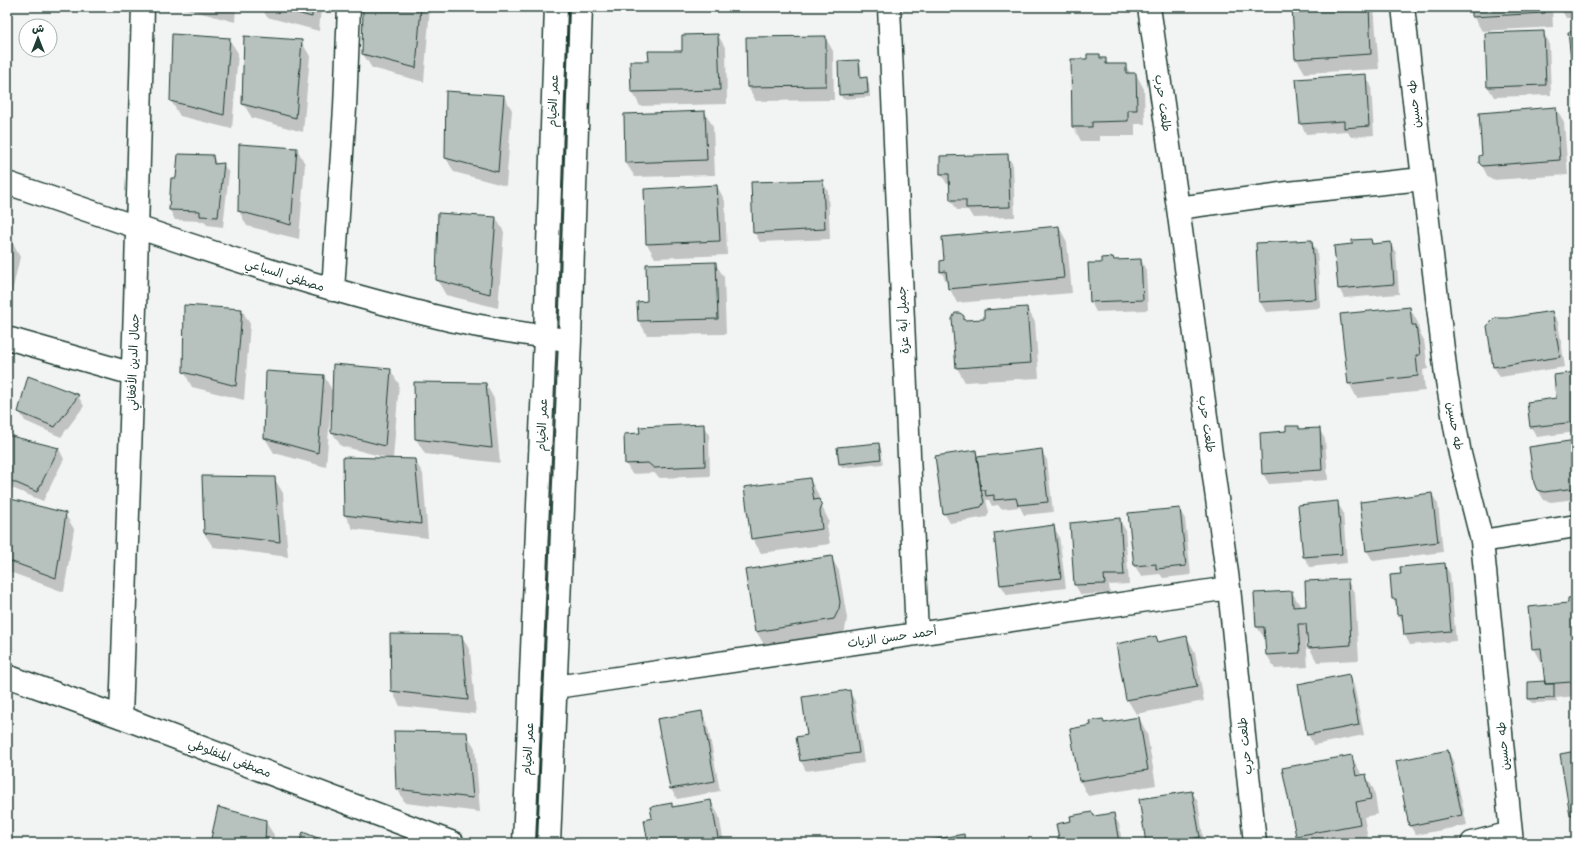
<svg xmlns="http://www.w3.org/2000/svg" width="1583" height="850" font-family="Kalam,'Playpen Sans Arabic',sans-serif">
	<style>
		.shadow { fill: #0003; fill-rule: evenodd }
		.building { fill: #b7c1bd; stroke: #1f3d34 }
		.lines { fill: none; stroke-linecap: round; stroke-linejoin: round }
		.street-casing { stroke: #1f3d34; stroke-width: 25 }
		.street { stroke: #fff; stroke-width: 22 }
		.labels { text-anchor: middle; stroke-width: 3; stroke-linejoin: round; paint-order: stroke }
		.street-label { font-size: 12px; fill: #1f3d34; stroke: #fff }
	</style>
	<rect width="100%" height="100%" fill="#f2f3f3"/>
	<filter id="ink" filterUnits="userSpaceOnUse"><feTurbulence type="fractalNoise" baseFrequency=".025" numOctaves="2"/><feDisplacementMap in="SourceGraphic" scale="8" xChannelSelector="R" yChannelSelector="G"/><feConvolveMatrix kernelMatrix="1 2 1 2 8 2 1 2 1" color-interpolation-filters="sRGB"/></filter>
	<g filter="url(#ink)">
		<path class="shadow" d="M183 7H236L235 22 183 8Z
			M261 7H321L319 31 267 17Z
			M364 7H430L424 82 372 68 363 54Z
			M1293 7H1374L1379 69 1305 73 1296 58Z
			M1473 7H1552L1553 27 1482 31 1473 16Z
			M1560 7H1576V18H1566Z
			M1543 32 1549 42 1551 95 1494 97 1488 87 1486 34Z
			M718 35 726 49 727 104 640 106 632 91 650 62 683 52Z
			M825 37 833 51 834 100 756 101 748 87Z
			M229 39 238 53 232 129 180 116 171 101Z
			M301 41 310 56 303 132 252 118 243 103Z
			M1100 55 1102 59H1105L1109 65H1125L1131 74H1136L1144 89 1145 124H1135V136H1100V141H1081L1073 126 1088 60Z
			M859 61 861 66 862 78H866L869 83 870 97 843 99 840 94Z
			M1365 75 1371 85 1374 135 1351 137 1347 131 1306 134 1301 124 1297 80Z
			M504 96 512 110 506 186 454 172 446 158Z
			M1556 108 1564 122 1568 175 1492 180 1488 177 1480 162Z
			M705 112 713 127 715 175 635 177 626 163Z
			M297 149 305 164 299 239 247 226 239 211Z
			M1007 155 1013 165 1015 217 973 218 968 210H957L951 200 950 184H947L941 174V157ZM955 199H971V201H955Z
			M213 156 217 165 223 164 229 173 223 227 207 225 204 221 175 220 170 210 177 179Z
			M822 181 828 191 830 239 760 242 754 232Z
			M717 186 725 201 727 255 655 258 647 244Z
			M496 218 504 232 498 308 446 295 437 280Z
			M1059 227 1067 242 1072 293 957 303 941 271Z
			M1371 240 1374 245 1390 243 1396 253 1399 294 1344 298 1339 288 1354 245Z
			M7 241 12 242 20 257 7 314Z
			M1311 241 1317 251 1321 308 1266 312 1260 302Z
			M1141 260 1146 270 1148 310 1096 312 1091 302 1102 264 1114 261Z
			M715 263 724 277 726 334 647 335 639 321 648 302Z
			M1027 308 1035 322 1039 378 965 382 957 368 963 317 966 321 985 320Z
			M1410 308 1418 323 1419 331 1424 340 1428 369 1423 370 1425 391 1357 398 1349 383Z
			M242 310 250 324 244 400 192 387 184 372Z
			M1552 312 1558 322 1565 367 1500 377 1494 367 1509 319Z
			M390 370 399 384 393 459 415 460 423 474 428 538 353 529 345 515 388 458 341 446 332 432 333 404H331L326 467 274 453 265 438 324 376 333 392Z
			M1576 373V432L1537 437 1531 427 1558 399Z
			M29 377 78 396 84 406 61 437 25 421 19 411Z
			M415 383 486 384 494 399 500 463 425 454 416 439Z
			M703 425 709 435 710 476 660 478 654 473 632 474 626 464 641 434Z
			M1299 427 1301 430 1319 429 1325 439 1328 480 1269 484 1263 474 1288 432Z
			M7 436 59 449 64 459 43 501 7 486Z
			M1576 441V499L1551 502 1544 500 1538 490Z
			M879 444 881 449 883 464 842 468 840 463Z
			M1041 450 1047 460 1053 512 1024 515 1020 507 1001 509 998 505 992 506 989 500H986L989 512 987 517 950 523 944 513 976 451 979 458Z
			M274 478 283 493 288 557 213 547 204 533Z
			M810 479 818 494 820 503 829 521 827 526 830 544 761 553 752 538Z
			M1432 494 1438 504 1443 552 1373 561 1367 551Z
			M7 499 65 514 74 529 64 592 7 571Z
			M1337 502 1343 512 1347 563 1310 567 1304 557Z
			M1179 509 1185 519 1191 575 1163 578 1160 574 1141 576 1135 566Z
			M1119 519 1125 529 1129 584 1109 585 1110 593 1081 595 1075 585Z
			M1053 526 1059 536 1066 588 1007 595 1001 585 995 534Z
			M831 557 839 571 847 618 845 630 843 633 765 646 756 631Z
			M1444 564 1450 574 1456 641 1410 645 1405 635 1404 624 1398 614 1397 606 1393 599 1402 575Z
			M1347 580 1355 594 1359 660 1317 662 1309 647 1308 638H1306L1308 667 1275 669 1267 655 1266 641 1257 627 1292 592 1301 607H1307Z
			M1576 598V696L1556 698 1557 702 1532 703 1529 699 1546 682 1544 663H1541L1533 648 1569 604Z
			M462 636 470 651 476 714 400 706 392 691Z
			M1156 637 1159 642 1187 637 1195 652 1204 701 1136 714 1127 699Z
			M1349 675 1354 685 1364 735 1314 745 1308 735 1299 684Z
			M849 691 855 701 864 763 806 771 801 761 808 736Z
			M701 712 707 722 720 791 677 799 671 789Z
			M1139 718 1147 733 1156 785 1088 796 1080 781 1071 729 1092 726 1103 720 1105 724Z
			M466 733 475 748 480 812 405 803 397 788Z
			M1448 751 1453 761 1467 825 1416 835 1410 826Z
			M1576 752V822L1571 814Z
			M1351 756 1360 771 1361 776H1366L1374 790 1378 814 1364 817 1368 838 1342 843H1301L1297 835Z
			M1192 792 1198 802 1204 843H1147Z
			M711 801 719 816 724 843H649L653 819 671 804 673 808Z
			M1113 814 1119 824 1122 843H1061L1094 817Z
			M265 821 274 835 273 843H211Z"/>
		<path class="building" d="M274 7H312V17Z
			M363 7H421L416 68 362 54Z
			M1292 7H1369L1371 54 1295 59Z
			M1472 7H1545V13L1472 17Z
			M1544 31 1546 85 1487 87 1485 33Z
			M1576 31V87H1574L1568 32Z
			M172 34 230 38 224 115 170 101Z
			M718 34 720 90 631 92 630 61H649L648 51H682V35Z
			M244 36 302 40 296 118 242 104Z
			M826 36V86L747 87 746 37Z
			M1087 54H1100V58H1106V64H1126V73H1136L1137 110H1128V121L1092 122V127H1072L1071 59H1087Z
			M859 60 860 78 867 77 868 93 839 95 838 61Z
			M1366 74 1369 126 1344 128V121L1300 124 1296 79Z
			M446 91 504 95 498 172 445 158Z
			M1556 107 1560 160 1482 166 1479 163V156L1482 155 1479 113Z
			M705 111 707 160 625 163 624 114Z
			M239 144 297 148 291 225 238 211Z
			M178 154 213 155 214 164 224 163 218 217 200 216V211L169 210 171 178H176Z
			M1008 154 1010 207 966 208V200H950L949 174H940V156Z
			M823 180 825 229 753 233 751 182Z
			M717 185 720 241 646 244 644 189Z
			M438 213 496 217 490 294 436 280Z
			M1059 226 1064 278 948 289 946 271 940 272V261L944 260 942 237Z
			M1371 239 1372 244 1391 242 1394 284 1338 289 1334 246 1352 244V240Z
			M7 240 12 241 7 264Z
			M1312 240 1316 299 1259 302 1256 243Z
			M1113 257 1114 260 1141 259 1143 300 1090 302 1088 263H1101V258Z
			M716 262 718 319 638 321 637 302 647 301 646 264Z
			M184 305 242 309 236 386 183 372Z
			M1027 307 1031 363 956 368 952 319 955 313H960L964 316V320L984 319V310Z
			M1410 307 1412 325H1416L1420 355H1416L1418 376 1348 384 1340 314Z
			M1552 311 1560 357 1493 367 1487 326 1495 318H1508Z
			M333 364 391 369 385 446 331 432Z
			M266 371 324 375 318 453 264 438Z
			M1576 372V422L1530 427 1527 402 1556 398 1554 375Z
			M28 376 79 395 55 427 18 412Z
			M414 382 486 383 492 448 415 439Z
			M704 424 705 466 654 468 648 463 625 464 624 434 640 433 639 427Z
			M1286 426H1299V429L1320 428 1322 470 1262 474 1260 433 1286 431Z
			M7 435 59 448 37 492 7 479Z
			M1576 440V488L1544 492 1537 490 1534 483 1529 447Z
			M879 443 881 459 839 464 837 447Z
			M1042 449 1048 502 1018 505 1016 498 994 500V495L986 496 985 490H981L977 457Z
			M976 450 981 490 984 502 981 507 943 514 935 456Z
			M343 457 415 459 421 524 344 515Z
			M202 476 275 477 280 542 204 533Z
			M810 478 814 500 819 499 822 506 820 511 822 529 751 539 744 487Z
			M1432 493 1438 542 1366 551 1360 502Z
			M7 498 66 513 56 578 7 560Z
			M1338 501 1342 554 1303 557 1298 505Z
			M1180 508 1186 566 1156 569V564L1134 566 1128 513Z
			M1120 518 1124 575H1104L1105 584 1074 585 1070 523Z
			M1054 525 1061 578 1000 585 994 533Z
			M832 556 840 602 839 609 834 619 755 632 745 570Z
			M1445 563 1451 631 1404 635 1402 614 1397 615 1396 599H1392L1390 575 1401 574 1400 567Z
			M1348 579 1351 645 1308 648 1306 624H1298L1300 653 1266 655 1264 627H1256L1254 593 1292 591 1293 607 1306 606 1305 581Z
			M1576 597V687H1573L1571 682 1545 684 1541 648 1532 649 1528 607 1568 603V598Z
			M390 634 462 635 468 700 391 691Z
			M1156 636 1158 642 1187 636 1197 687 1126 700 1116 644Z
			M1349 674 1359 725 1307 735 1298 684Z
			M1545 681V684H1554V698L1528 699V682Z
			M850 690 859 753 800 761 796 737 807 735 802 697Z
			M702 711 715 781 670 789 657 719Z
			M1139 717 1148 770 1079 781 1070 729 1091 725 1090 721 1103 719 1104 723Z
			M394 731 467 732 473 798 396 789Z
			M1448 750 1462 815 1409 826 1396 761Z
			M1576 751V814L1570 815 1560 754Z
			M1352 755 1356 776 1366 774 1371 799 1356 802 1360 824 1296 836 1282 768Z
			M1192 791 1200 837 1185 840V843H1146L1139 799Z
			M711 800 719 843H648L644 820 652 818 650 807 672 803V807Z
			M218 807 266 820 265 843H210Z
			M1092 812 1094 816 1114 813 1119 843H1060L1056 824 1071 821 1070 816Z
			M303 832 330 843H299Z
			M964 834 965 843H915Z"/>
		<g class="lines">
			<defs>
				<path id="street" d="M889 7 917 634
					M1149 7 1178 208 1229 588 1255 843
					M1403 7 1446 375 1460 454 1482 541 1512 843
					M7 183C152 232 297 284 446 319 483 328 522 333 559 339
					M1178 208 1288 193 1422 179
					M333 290 345 108 349 7
					M7 338 133 374
					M1482 541 1576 526
					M7 676 121 717 453 843
					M556 687 1229 588
					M121 717 135 307 143 7
					M524 843 545 336 556 7
					M549 843 570 340 581 7
					M1472 843 1511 833"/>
			</defs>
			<use href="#street" class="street-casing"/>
			<use href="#street" class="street"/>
		</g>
	</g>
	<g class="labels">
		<g class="street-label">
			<text transform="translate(553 101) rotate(-88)" y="4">عمر الخيام</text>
			<text transform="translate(1163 103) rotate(82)" y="4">طلعت حرب</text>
			<text transform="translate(1414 104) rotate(-96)" y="4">طه حسين</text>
			<text transform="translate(285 275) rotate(18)" y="4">مصطفى السباعي</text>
			<text transform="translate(903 320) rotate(-93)" y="4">جميل أبة عزة</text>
			<text transform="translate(133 362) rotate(-88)" y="4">جمال الدين الأفغاني</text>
			<text transform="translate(1207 424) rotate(82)" y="4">طلعت حرب</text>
			<text transform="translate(542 425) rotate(-88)" y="4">عمر الخيام</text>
			<text transform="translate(1455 426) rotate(80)" y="4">طه حسين</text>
			<text transform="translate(892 637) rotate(-8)" y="4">أحمد حسن الزيات</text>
			<text transform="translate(1245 746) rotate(-96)" y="4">طلعت حرب</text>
			<text transform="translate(1503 746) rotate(-95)" y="4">طه حسين</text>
			<text transform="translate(528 749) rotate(-87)" y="4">عمر الخيام</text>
			<text transform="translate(230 758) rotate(21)" y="4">مصطفى المنفلوطي</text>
		</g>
	</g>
	<rect width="1583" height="850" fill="none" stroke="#fff" stroke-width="24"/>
	<rect x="12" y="12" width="1559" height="826" fill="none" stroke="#1f3d34" stroke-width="1.5" filter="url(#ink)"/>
	<g transform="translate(38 38)"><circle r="19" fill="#ffffff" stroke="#a5b1ae"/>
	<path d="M0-3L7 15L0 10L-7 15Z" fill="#1f3d34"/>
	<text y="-6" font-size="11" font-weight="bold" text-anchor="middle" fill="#1f3d34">ش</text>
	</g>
</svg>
